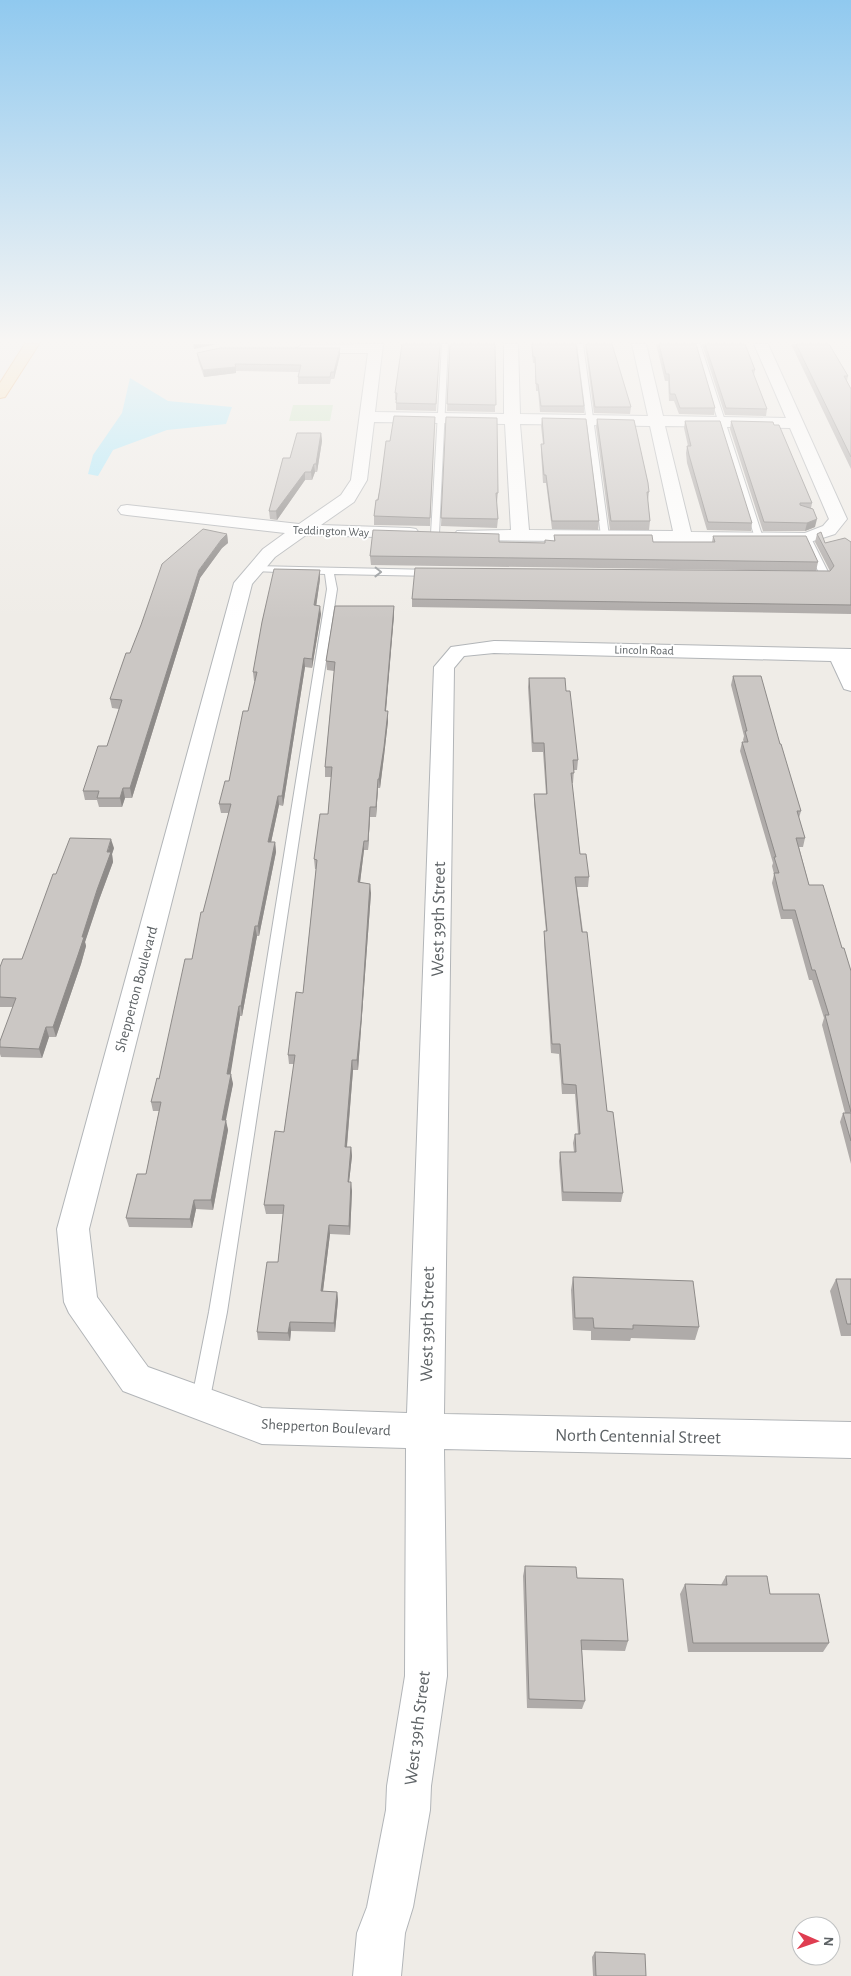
<svg xmlns="http://www.w3.org/2000/svg" width="851" height="1976" font-family="'Alegreya Sans',sans-serif">
	<style>
		.green { fill: #cce5c5 }
		.water { fill: #ace8fa }
		.lines { fill: none; stroke-linecap: round; stroke-linejoin: round }
		.service-casing { stroke: #b2b5b8; stroke-width: 2 }
		.minor-casing { stroke: #b2b5b8; stroke-width: 2 }
		.primary-casing { stroke: #e9aa66; stroke-width: 2 }
		.service { fill: #fff; fill-rule: evenodd }
		.minor { fill: #fff; fill-rule: evenodd }
		.primary { fill: #fae0b1; fill-rule: evenodd }
		.wall { fill: #afaba9 }
		.shaded-wall { fill: #8e8b89 }
		.building { fill: #cbc7c4; stroke: #8e8b89 }
		.oneway { stroke: #969a9c }
		.labels { text-anchor: middle; stroke-width: 4; stroke-linejoin: round; paint-order: stroke }
		.far-street-label { font-size: 12px; fill: #5e6366; stroke: #fff }
		.street-label { font-size: 15px; fill: #5e6366; stroke: #fff }
		.near-street-label { font-size: 18px; fill: #5e6366; stroke: #fff }
	</style>
	<rect width="100%" height="100%" fill="#efece7"/>
	<path class="green" d="M293 405H333L330 421H289Z"/>
	<path class="water" d="M130 378 168 401 232 407 226 424 167 430 113 450 98 476 88 474 93 455 122 413Z"/>
	<g class="lines">
		<defs>
			<path id="service" d="M442 344H448L439 534 435 537 431 534Z
				M577 344H583L609 536 605 539 601 536Z
				M694 344H700L763 538 762 540H756L755 538Z
				M807 535 811 538 830 576 828 578 812 579 807 576 812 573H819L803 538Z
				M255 566 433 570 438 573 433 576 334 574 337 589 227 1312 209 1403 206 1409 200 1412 194 1409 191 1403 209 1312 238 1140 327 589 325 574 252 571V567Z"/>
			<path id="minor" d="M369 344H383L375 412 504 414V344H518L520 414 648 416 632 344H646L663 416 786 418 754 344H768L847 519 835 534 807 543 463 540 457 539 454 535 457 531 511 530 505 424 374 422 367 480 354 502 321 525 410 528 416 529 419 533 416 537 410 538 306 535 275 557 252 584 89 1229 97 1297 148 1367 262 1408 407 1413 434 667 451 647 494 641 851 649V691L844 689 831 661 494 653 464 656 454 668 444 1414 851 1422V1458L444 1449 447 1676 431 1786 430 1810 413 1907 405 1933 401 1976H353L357 1933 367 1907 386 1810 387 1786 405 1676 406 1448 262 1444 123 1391 69 1313 64 1302 57 1229 234 583 263 549 285 533 127 515 121 514 118 510 121 506 127 505 299 524 341 495 351 480 368 353H302L295 349 302 345ZM520 424 650 426 673 531 529 530ZM665 426 790 428 829 519 823 526 805 533 691 532Z"/>
			<path id="primary" d="M25 344H39L5 397 0 398V383Z"/>
		</defs>
		<use href="#service" class="service-casing"/>
		<use href="#minor" class="minor-casing"/>
		<use href="#primary" class="primary-casing"/>
		<use href="#service" class="service"/>
		<use href="#minor" class="minor"/>
		<use href="#primary" class="primary"/>
	</g>
	<path class="wall" d="M402 344H440L436 411 396 410V400H395V393Z
		M449 344H495V412L447 411 450 344Z
		M531 344H576L584 406V413L540 412 538 391H536L535 363H533Z
		M585 344H612L631 407 630 414 594 413Z
		M656 344H696L715 408 714 415 679 414 674 401H669L668 381H665Z
		M702 344H745L755 370 754 375 767 409 766 416 725 415Z
		M791 344H829L848 376 847 381 851 389V469Z
		M197 353 340 355 334 379H331L330 384H298V377L299 372 236 371V373L204 377 198 360Z
		M435 417 430 526 374 525V516L390 441Z
		M446 417 498 493 497 502H496L498 519 497 528 441 526Z
		M542 418 599 521 598 530 552 529 546 483H543L541 452V444H543L541 426Z
		M597 419 649 492 648 501 650 521 649 530H610L596 427Z
		M685 421 752 523 751 531 707 530 687 463 686 453 687 446H688L684 428Z
		M731 421 812 503 811 508 815 527 805 531H763L730 429Z
		M321 433 322 441 317 472H315L312 480H305L277 520 270 519 269 511 290 458Z
		M227 534 228 543 222 548 200 578 132 798H125L122 807H99L97 800H85L83 791 107 746 119 709 112 708 110 699Z
		M817 534 825 543 851 542V614L412 607V599L811 571 371 565 370 556 499 542 545 543 554 541V535L653 542H712L713 536 818 562 816 571H830L815 542Z
		M320 570V579L316 606 321 614 312 668 305 667 283 806 279 805 271 842H275L276 852 259 936H257L242 1016H240L230 1074 233 1084 225 1120 228 1130 213 1210 196 1209 192 1228 129 1227 126 1218 146 1174 159 1111H153L151 1102 159 1079 192 959 203 912 229 813H221L219 804 229 781 248 711 255 681H254L253 672Z
		M394 606V615L386 711 388 721 384 756 380 788H378L376 817H370L368 850H364L360 882 371 893 361 1029 358 1070H353L347 1147H351L352 1156 349 1182 352 1191 350 1235 330 1234 323 1291 337 1292 338 1300 335 1332 291 1331 290 1341 258 1340 257 1332 278 1262 283 1214H266L264 1205 284 1132 294 1064H289L288 1055 303 993 316 869H315L314 859 328 814 331 777H325V767L334 671 327 670 326 661Z
		M733 676 780 744 801 811 799 818 805 838 803 847H799L809 885 842 948 851 971V1164L840 1122 843 1113H845L822 1025 824 1018 812 980H809L792 919H781L772 883 774 874 772 866 773 863 740 751 742 742H744L743 740 744 736 731 685Z
		M529 678 566 691 578 760 577 770H574L573 783H572L580 854 589 877 588 887H577L607 1111 623 1193 621 1202 562 1201 559 1161 560 1152H574L573 1143 575 1134H578L575 1094H562L559 1054 551 1053 544 941V931H546L534 803V794H546L543 752H532L528 687Z
		M114 848 112 854 113 862 99 900 85 942 86 946 81 964 56 1037H49L42 1058 1 1057 0 1054V1041L13 1007H0V967L22 959 56 874Z
		M573 1277 699 1327 695 1340 631 1338 630 1341 591 1340V1331L573 1330 571 1290Z
		M836 1279H851V1336H841L830 1291Z
		M525 1566 577 1578 628 1641 625 1651 582 1650 585 1701 582 1709 527 1708 523 1576Z
		M726 1576 770 1594 829 1643 823 1652H688L680 1594 685 1584 721 1585Z
		M595 1952 646 1976H593L592 1957Z"/>
	<path class="shaded-wall" d="M193 344H218L194 349Z
		M340 348V355L334 379V372Z
		M236 367V373L204 377 203 370Z
		M321 433 322 441 317 472 316 464Z
		M314 464 315 472 312 480 311 472Z
		M305 472V480L277 520 276 511Z
		M817 519 815 527 805 531 807 523Z
		M227 534 228 543 222 548 200 578 132 798 130 788 199 570 221 540Z
		M320 570V579L315 614 314 605Z
		M320 606 321 614 312 668V659Z
		M394 606V615L385 721V711Z
		M304 658 305 667 283 806 282 796Z
		M388 711V721L384 756 380 788 379 779Z
		M378 779V788L376 817V807Z
		M123 788 125 798 122 807 120 798Z
		M278 796 279 805 269 852 268 842Z
		M370 807V817L368 850V841Z
		M111 839 114 848 112 854 113 862 99 900 85 942 86 946 81 964 56 1037 53 1027 97 890Z
		M364 841V850L359 891 358 882Z
		M275 842 276 852 259 936 258 926Z
		M370 884 371 893 361 1029 358 1070 357 1060Z
		M255 926 257 936 242 1016 241 1006Z
		M239 1006 240 1016 229 1084 227 1074Z
		M46 1027 49 1037 42 1058 39 1049Z
		M352 1060 353 1070 346 1156 345 1147Z
		M231 1074 233 1084 224 1130 222 1120Z
		M226 1120 228 1130 213 1210 211 1200Z
		M351 1147 352 1156 348 1191V1182Z
		M351 1182 352 1191 350 1235 349 1226Z
		M194 1200 196 1209 192 1228 190 1219Z
		M329 1225 330 1234 322 1299 321 1291Z
		M337 1292 338 1300 335 1332 334 1323Z
		M290 1322 291 1331 290 1341 288 1333Z"/>
	<path class="building" d="M402 344H440L436 404 396 403 397 393H395Z
		M450 344H495L496 405 447 404Z
		M532 344H576L584 406H541L538 384H536L535 357H533Z
		M586 344H612L631 407H595Z
		M659 344H696L715 408H680L675 394H670L669 374H666Z
		M705 344H745L755 370H752L767 409 726 408Z
		M796 344H829L848 376H844L851 389V457Z
		M220 348H340L334 372H331L330 377H298L301 365 235 364 236 367 203 370 197 353Z
		M394 416 435 417 430 518 374 516 376 500H378L380 488 386 441H390Z
		M446 417 497 418 498 493H496L498 519 441 518Z
		M542 418 586 419 599 521H552L546 475H544L541 444H544Z
		M597 419 634 420 648 483 649 492H647L650 521H611Z
		M685 421H720L752 523 708 522 689 455 687 446H691Z
		M731 421 773 422 774 425H779L812 503H800V505L813 509 817 519 807 523 764 522Z
		M297 433H321L316 464H314L311 472H305L276 511H269L283 458H290Z
		M203 529 227 534 221 540 199 570 130 788H123L120 798H97L99 791H83L98 746H107L122 700 110 699 126 653H130L141 625 162 564Z
		M373 530 499 534V542L545 543V540L555 541 554 535H652L653 542H715L713 536H806L818 562 370 556Z
		M821 532 825 543 845 538 851 542V605L412 599 415 568 830 571 834 566 817 534Z
		M274 569 320 570 314 605 320 606 312 659 304 658 282 796H278L268 842H275L258 926H255L241 1006H239L227 1074H231L222 1120H226L211 1200H194L190 1219 126 1218 137 1174H146L161 1102H151L157 1078 159 1079 185 959H192L201 912H203L231 804H219L225 781H229L243 711H248L257 672H253L262 622Z
		M335 606H394L385 711H388L384 747 379 779H378L376 807H370L368 841H364L358 882 370 884 361 1020 357 1060H352L345 1147H351L348 1182H351L349 1226 329 1225 321 1291 337 1292 334 1323 290 1322 288 1333 257 1332 267 1262H278L284 1205H264L275 1131 284 1132 295 1055H288L296 992 303 993 317 860 314 859 320 814H328L332 767H325L335 662 326 661Z
		M733 676H761L780 744H781L801 811H797L805 838H796L809 885H823L842 948H844L851 971V1112L825 1015H829L815 970H812L795 910H783L774 873H779L774 857H776L742 742H748L745 731H747Z
		M529 678H565L566 691H570L578 760H573L574 773H571L580 854H586L589 877H575L582 932H587L607 1111 613 1112 623 1193 563 1192 560 1152H576L575 1134H580L576 1085 563 1084 560 1044H552L544 931H547L534 794H547L544 743H533Z
		M70 838 111 839 107 852H111L97 890 82 937H84L78 955 53 1027H46L39 1049 0 1047V1041L16 998 0 997V967L3 959H22L53 874H56Z
		M843 1113H851V1141Z
		M573 1277 693 1281 699 1327 633 1325V1329L594 1328 593 1318H575Z
		M836 1279H851V1324H847Z
		M525 1566 576 1567 577 1578 623 1579 628 1641 581 1640 585 1701 529 1699Z
		M726 1576H767L770 1594H819L829 1643H693L685 1584 727 1585Z
		M595 1952 645 1954 646 1976H596Z"/>
	<defs><path id="oneway-chevron" d="M-2-3.5L2.5 0L-2 3.5" fill="none" stroke-width="1.6" stroke-linecap="round" stroke-linejoin="round" transform="scale(1.25)"/></defs>
	<use class="oneway" href="#oneway-chevron" transform="translate(378 572) rotate(1)"/>
	<linearGradient id="sky" x2="0" y2="1"><stop stop-color="#90c9ef"/><stop offset="0.55" stop-color="#f8f6f4"/><stop offset="1" stop-color="#f8f6f4" stop-opacity="0"/></linearGradient>
	<rect width="851" height="620" fill="url(#sky)"/>
	<g class="labels">
		<g class="far-street-label">
			<text transform="translate(331 531) rotate(2)" y="4">Teddington Way</text>
			<text transform="translate(644 650) rotate(1)" y="4">Lincoln Road</text>
		</g>
		<g class="street-label">
			<text transform="translate(136 989) rotate(-75)" y="5">Shepperton Boulevard</text>
			<text transform="translate(326 1427) rotate(3)" y="5">Shepperton Boulevard</text>
		</g>
		<g class="near-street-label">
			<text transform="translate(438 919) rotate(-89)" y="6">West 39th Street</text>
			<text transform="translate(427 1324) rotate(-89)" y="6">West 39th Street</text>
			<text transform="translate(638 1436) rotate(1)" y="6">North Centennial Street</text>
			<text transform="translate(417 1728) rotate(-83)" y="6">West 39th Street</text>
		</g>
	</g>
	<g transform="translate(816 1941) rotate(92)"><circle r="24" fill="#ffffff" stroke="#bfc1c2"/>
	<path d="M0-4L9 19L0 12L-9 19Z" fill="#df3d51"/>
	<text y="-8" font-size="14" font-weight="bold" text-anchor="middle" fill="#5e6366">N</text>
	</g>
</svg>
